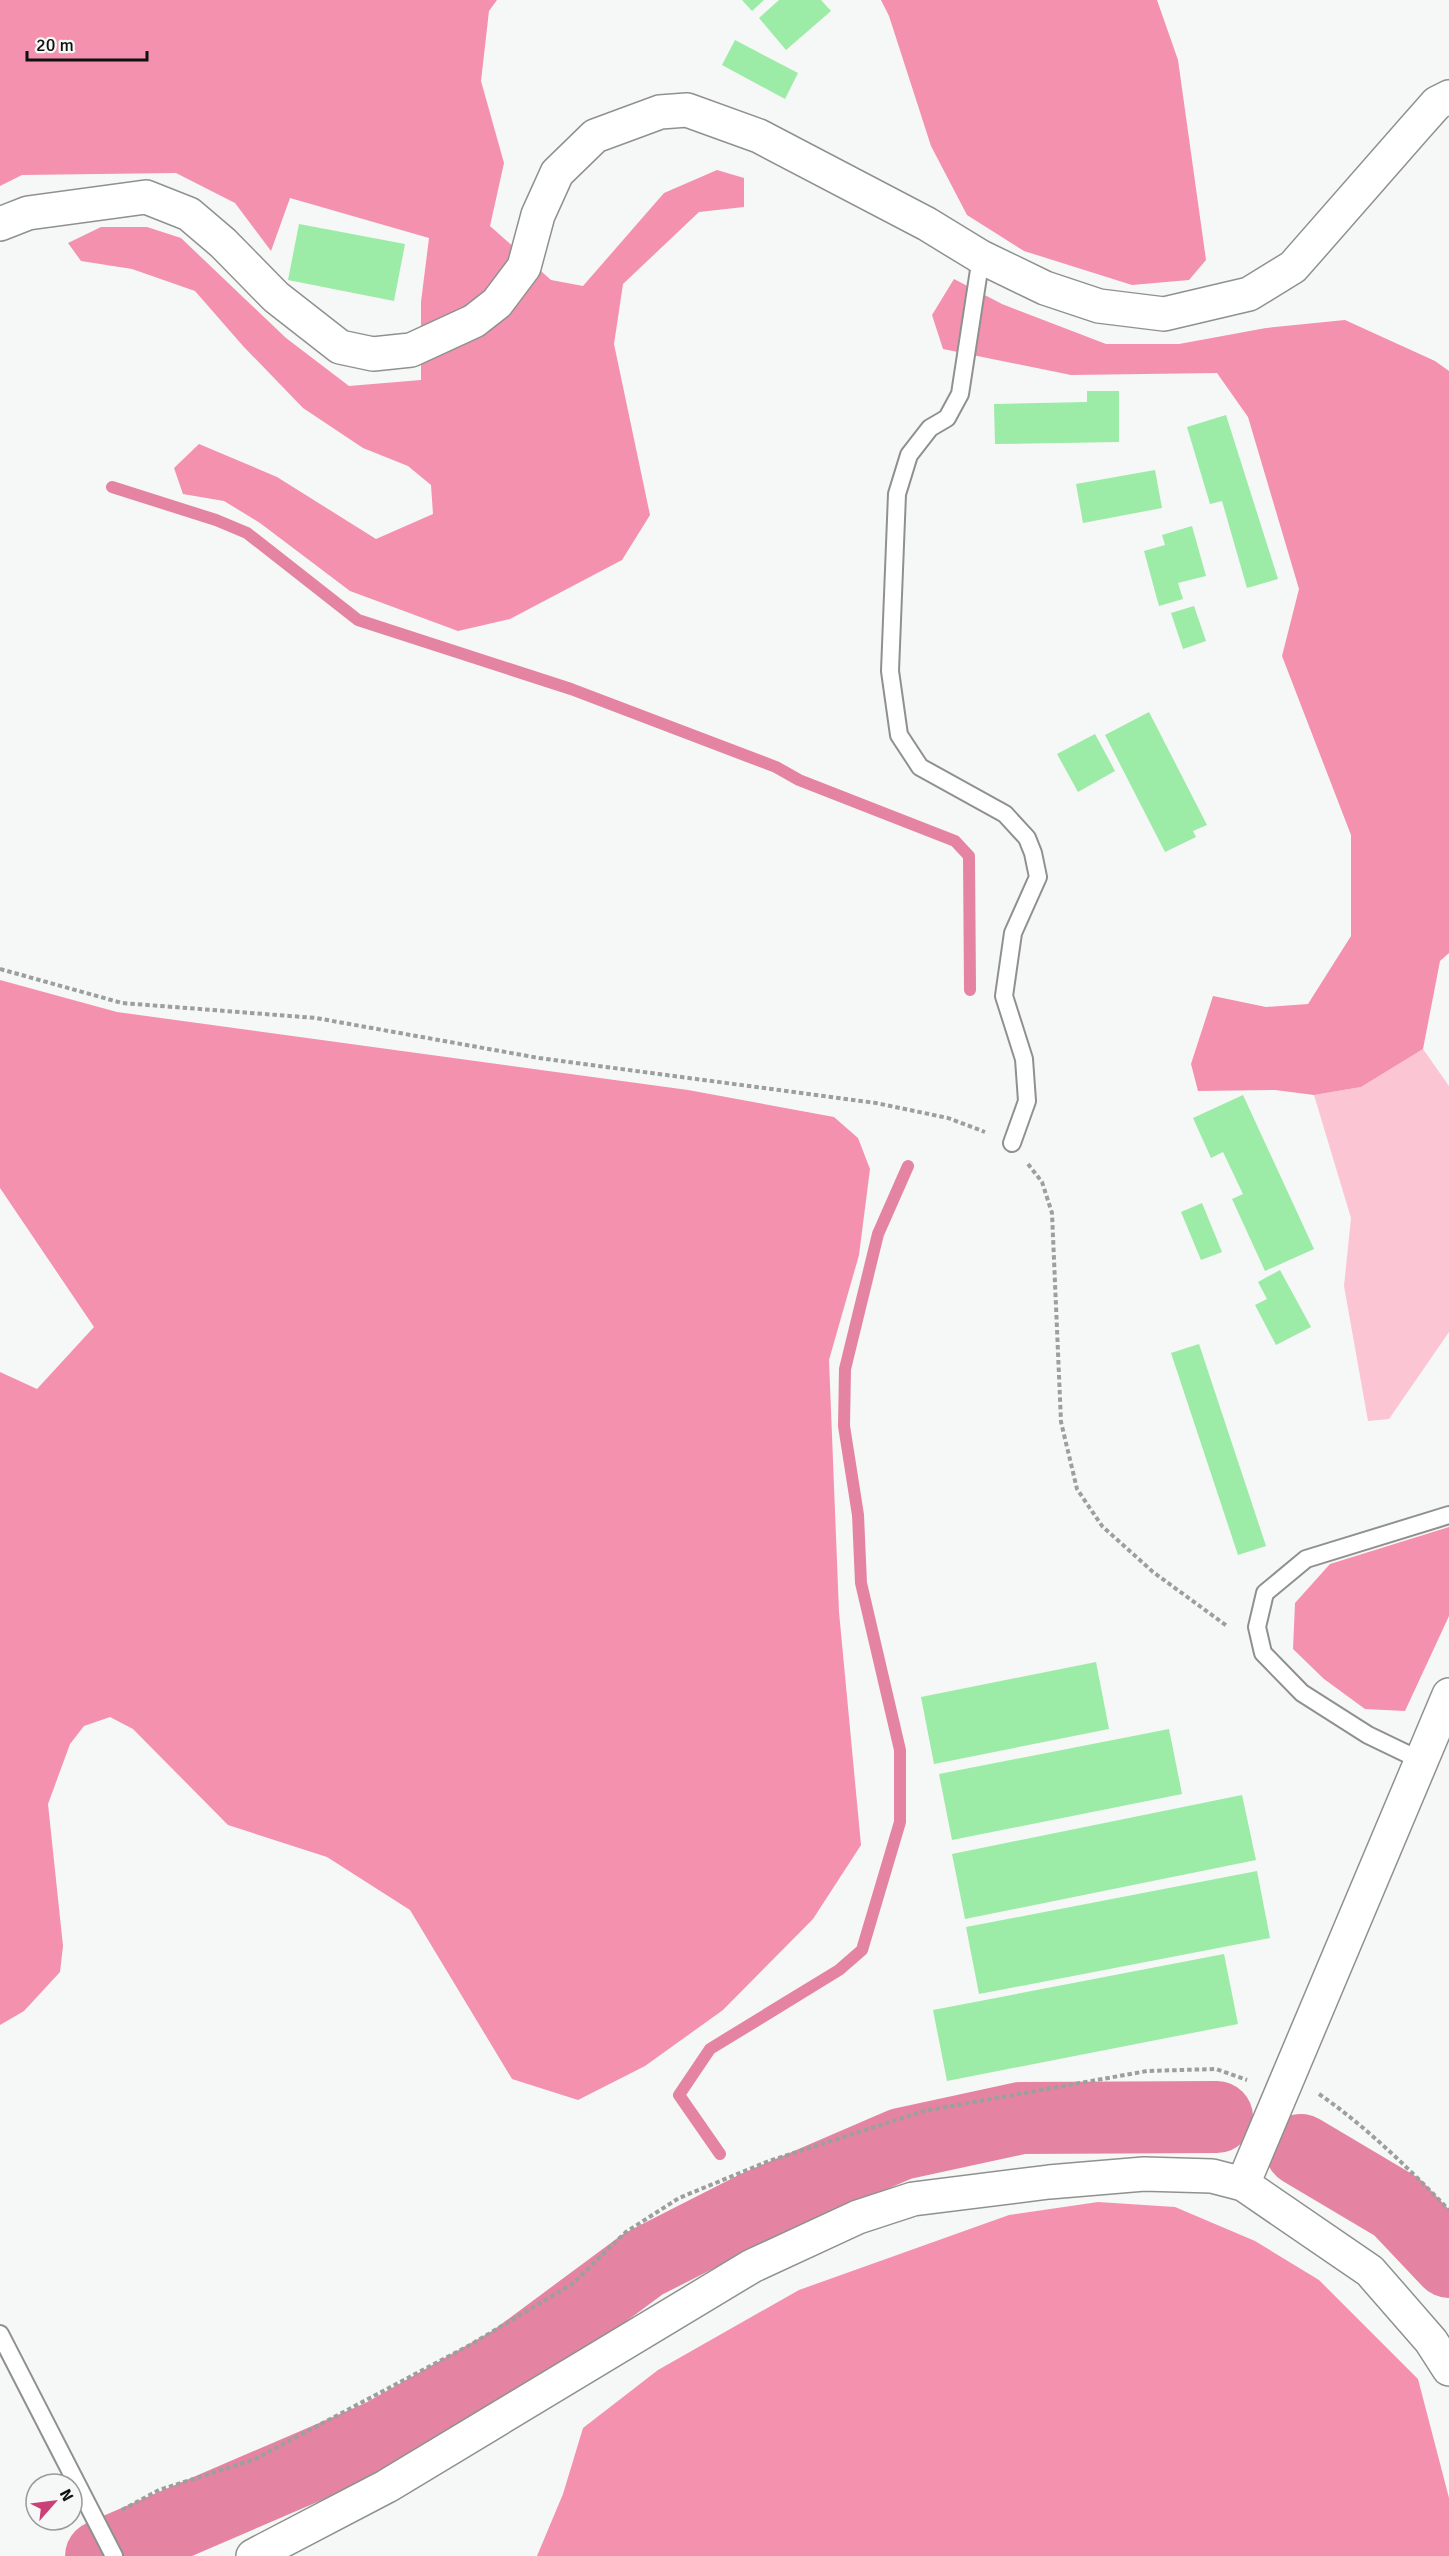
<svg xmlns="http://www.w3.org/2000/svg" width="1449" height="2556" font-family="Signika,sans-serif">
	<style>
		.green { fill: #fcc5d4 }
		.forest { fill: #f391af }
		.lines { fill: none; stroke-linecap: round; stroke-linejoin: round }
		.stream { stroke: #e484a2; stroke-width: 12 }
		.river { stroke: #e484a2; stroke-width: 72 }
		.building { fill: #9ceba6 }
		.service-casing { stroke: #8f918f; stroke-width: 20 }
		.minor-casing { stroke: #8f918f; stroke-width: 36 }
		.tertiary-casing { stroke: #8f918f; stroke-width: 36 }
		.path { stroke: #9d9f9e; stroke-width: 4; stroke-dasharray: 4.5 3; stroke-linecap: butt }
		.service { stroke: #fff; stroke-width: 16 }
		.minor { stroke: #fff; stroke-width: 33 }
		.tertiary { stroke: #fff; stroke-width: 33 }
	</style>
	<rect width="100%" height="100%" fill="#f5f8f6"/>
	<path class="green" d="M1423 1049 1449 1086V1332L1389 1419 1368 1421 1344 1286 1351 1218 1314 1095 1361 1087Z"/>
	<path class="forest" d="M0 0H497L489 11 481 81 504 163 490 226 551 280 583 286 664 193 717 170 744 178V207L699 212 623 284 614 344 650 515 622 560 510 619 458 631 350 591 260 523 224 501 183 494 174 468 199 444 277 477 376 539 433 514 431 485 408 466 363 448 303 408 243 346 195 291 132 269 81 261 68 243 101 227H147L181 238 286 338 349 386 421 380V302L429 238 290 198 271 251 235 203 176 173 22 175 0 186Z
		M881 0H1157L1178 60 1206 260 1189 280 1132 285 1024 251 967 215 931 146 889 16Z
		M954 279 1002 304 1106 344H1179L1266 328 1345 320 1435 361 1449 371V953L1440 961 1423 1049 1361 1087 1314 1095 1275 1090 1198 1091 1191 1064 1213 996 1266 1007 1308 1004 1351 936V835L1282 656 1299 589 1248 417 1217 373 1071 375 943 349 932 315Z
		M0 980 117 1012 688 1090 834 1117 858 1138 870 1169 859 1255 829 1360 839 1612 861 1845 813 1919 723 2010 645 2066 578 2100 512 2079 410 1910 327 1857 228 1825 133 1729 110 1717 84 1726 70 1744 48 1804 63 1946 60 1972 24 2011 0 2025V1372L37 1389 94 1327 0 1188Z
		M1449 1527V1616L1405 1711 1365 1709 1324 1679 1293 1649 1295 1603 1330 1564Z
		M1098 2202 1175 2207 1255 2241 1319 2280 1418 2379 1449 2498V2556H537L563 2494 583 2428 658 2370 799 2290 1009 2215Z"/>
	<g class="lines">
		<path class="stream" d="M112 487 216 520 247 533 358 620 571 689 776 767 799 780 955 841 969 856 970 990
			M720 2154 679 2095 710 2049 839 1970 862 1950 900 1822V1750L861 1583 858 1515 844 1426 845 1369 878 1234 908 1166"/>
		<path class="river" d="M1301 2150 1397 2207 1449 2262
			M101 2556 382 2435 512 2361 643 2264 757 2206 901 2144 1021 2118 1217 2117"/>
	</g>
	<path class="building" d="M742 0H764L752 11Z
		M779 0H821L831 11 786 50 759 18Z
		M735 40 798 73 785 99 722 65Z
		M299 224 405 244 394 301 288 280Z
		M1087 391H1119V442L995 444 994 404 1087 402Z
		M1226 415 1278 579 1247 588 1222 501 1210 504 1187 427Z
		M1155 470 1162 508 1083 523 1076 484Z
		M1192 526 1206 576 1178 583 1183 599 1159 606 1144 551 1165 545 1162 535Z
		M1194 606 1206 641 1183 649 1171 613Z
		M1149 712 1207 825 1193 831 1196 837 1165 852 1105 735Z
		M1095 734 1115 771 1078 792 1057 754Z
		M1243 1095 1314 1249 1265 1271 1232 1199 1243 1194 1223 1152 1211 1158 1193 1118Z
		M1202 1203 1222 1252 1201 1260 1181 1212Z
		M1280 1270 1311 1327 1276 1345 1255 1305 1267 1299 1258 1282Z
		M1199 1344 1266 1546 1238 1555 1171 1353Z
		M1096 1662 1109 1729 934 1764 921 1697Z
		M1169 1729 1182 1794 952 1840 939 1774Z
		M1242 1795 1256 1860 965 1919 952 1854Z
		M1257 1871 1270 1938 979 1994 966 1927Z
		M1224 1954 1238 2024 947 2081 933 2010Z"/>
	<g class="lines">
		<defs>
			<path id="service" d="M981 257 960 394 947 418 930 428 909 455 897 494 890 671 899 735 920 767 1005 814 1027 838 1033 853 1038 877 1013 933 1004 996 1024 1059 1027 1101 1012 1143
				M1422 1761 1368 1735 1302 1693 1263 1653 1257 1627 1265 1593 1306 1559 1449 1515
				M0 2334 114 2556"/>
			<path id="minor" d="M0 224 28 213 146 197 189 214 223 243 276 297 340 347 373 354 411 350 474 321 497 303 524 267 538 215 557 173 595 136 660 112 687 110 759 136 927 224 981 257 1045 288 1099 306 1164 314 1249 294 1293 267 1413 130 1437 103 1449 97
				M253 2556 387 2486 752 2266 858 2217 913 2199 1049 2182 1144 2174 1212 2176 1243 2184 1370 2271 1431 2341 1449 2369"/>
			<path id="tertiary" d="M1243 2184 1449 1695"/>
		</defs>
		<use href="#service" class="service-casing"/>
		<use href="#minor" class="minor-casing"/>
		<use href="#tertiary" class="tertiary-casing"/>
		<path class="path" d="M0 969 122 1003 316 1018 539 1058 876 1103 948 1118 985 1132
			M1028 1164 1042 1182 1052 1213 1061 1422 1077 1489 1102 1526 1153 1572 1227 1626
			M1319 2094C1368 2128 1408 2168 1449 2210
			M122 2510 159 2490 253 2460 470 2345 572 2284 626 2232 679 2198 769 2161 924 2111 1147 2071 1216 2069 1247 2080"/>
		<use href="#service" class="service"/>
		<use href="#minor" class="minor"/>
		<use href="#tertiary" class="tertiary"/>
	</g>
	<g transform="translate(54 2502) rotate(62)"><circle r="28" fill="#f5f8f6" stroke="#999b9a" stroke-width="1.5"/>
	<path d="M0-4.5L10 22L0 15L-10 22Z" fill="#cb4076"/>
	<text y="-9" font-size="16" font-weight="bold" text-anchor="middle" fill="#0f100f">N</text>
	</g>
	<path d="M27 51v9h120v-9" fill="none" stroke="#0f100f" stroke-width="3"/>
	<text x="36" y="51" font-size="18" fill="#0f100f" stroke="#f5f8f6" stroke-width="4.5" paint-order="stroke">20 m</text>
</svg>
